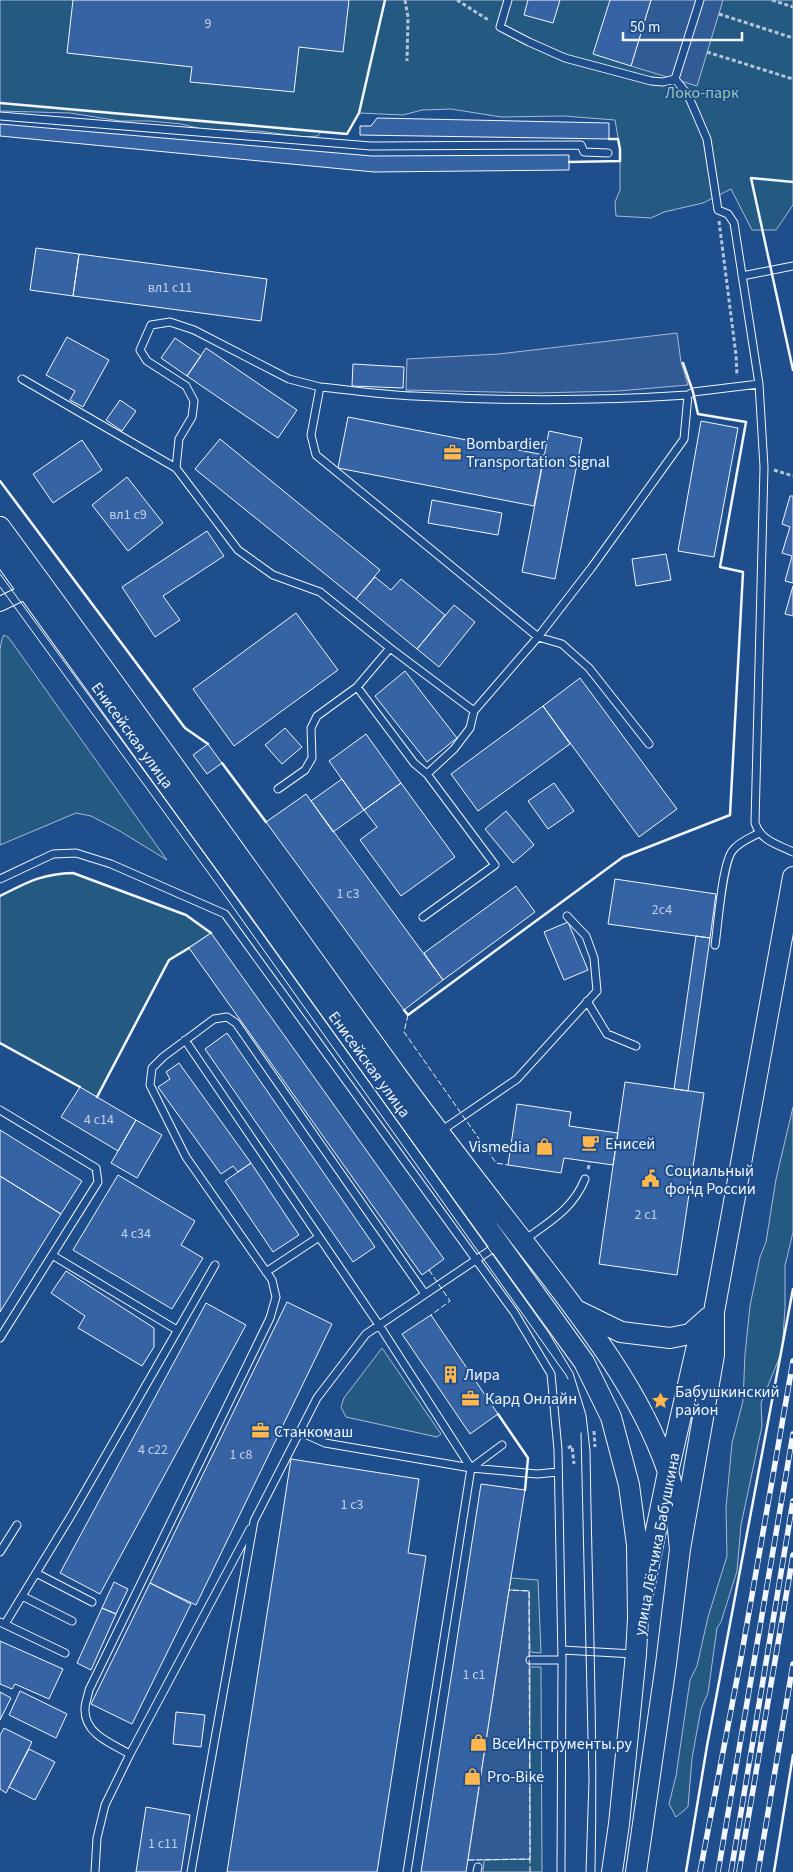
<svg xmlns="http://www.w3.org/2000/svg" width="793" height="1872" font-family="'Source Sans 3',sans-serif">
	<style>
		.green { fill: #245a82; stroke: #a8bbd7 }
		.parking { fill: #305b95; stroke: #a8bbd7 }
		.building { fill: #3563a3; stroke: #f2f6ff }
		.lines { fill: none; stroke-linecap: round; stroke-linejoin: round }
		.service-casing { stroke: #f2f6ff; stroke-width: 9 }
		.minor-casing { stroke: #f2f6ff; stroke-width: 16 }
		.secondary-casing { stroke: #f2f6ff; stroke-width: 22 }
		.path { stroke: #b3c4dc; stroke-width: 3; stroke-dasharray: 4 2.5; stroke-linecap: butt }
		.service { stroke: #1f4e8c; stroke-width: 7 }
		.minor { stroke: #1f4e8c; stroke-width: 14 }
		.secondary { stroke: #1f4e8c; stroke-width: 20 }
		.tram { stroke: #f2f6ff; stroke-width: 1 }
		.rail-casing { stroke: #f2f6ff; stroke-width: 5.5 }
		.rail { stroke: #1f4e8c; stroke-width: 4; stroke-dasharray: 11; stroke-linecap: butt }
		.fence { stroke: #f2f6ff; stroke-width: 1; stroke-dasharray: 6 2.5; stroke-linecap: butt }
		.wall { stroke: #f2f6ff; stroke-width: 2.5 }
		.labels { text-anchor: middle; stroke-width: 4; stroke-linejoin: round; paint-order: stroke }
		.number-label { font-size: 14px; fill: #c3d1e8 }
		.park-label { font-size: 16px; fill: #97c8a6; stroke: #1f4e8c }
		.poi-label { font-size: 16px; fill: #f2f6ff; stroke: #1f4e8c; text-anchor: start }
		.street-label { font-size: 16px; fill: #f2f6ff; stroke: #1f4e8c }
	</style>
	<rect width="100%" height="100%" fill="#1f4e8c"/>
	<path class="green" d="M0 0H793V205L776 230H752L731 189 703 203 664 212 651 218 616 216 615 202 620 190V149L615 120 564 116 501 117 451 109 422 110 403 115 359 113 347 134 321 132 318 136 305 137 258 131 202 129 181 124 150 121H120L70 113 0 111Z
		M4 635 9 638 167 860 118 830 91 816 76 813 0 845V649L2 639Z
		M73 873 186 915 211 933 169 960 97 1097 0 1043V896C28 882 41 874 73 873Z
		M793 1107V1232L785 1266V1308L782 1351 761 1403 762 1426 741 1525 737 1571 721 1622 717 1628 708 1693 701 1709 692 1758 688 1807 676 1817 669 1804 676 1776 690 1680 697 1666 708 1617 727 1556 726 1508 732 1443 743 1401 745 1354 750 1306 760 1257 766 1242 776 1179Z
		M382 1348 441 1434 437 1437 346 1417 341 1407 344 1398Z
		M511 1578 538 1580 541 1653 530 1652 529 1591 509 1590Z
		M530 1667H541L542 1872H483L484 1860 530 1859Z"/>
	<path class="parking" d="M651 0H723L697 86 631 66Z
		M677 333 681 362 688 385 618 391 537 393 406 390 407 359 499 354Z
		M509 1590 529 1591 530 1859 468 1860Z"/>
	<path class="building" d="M73 0H349L343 52 299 47 294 92 190 82 192 67 67 53Z
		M528 0H560L553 23 524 15Z
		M610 0H651L631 66 593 54Z
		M377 118 609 123V139L360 135V126H371Z
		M0 124 372 156 569 155V170L374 172 0 136Z
		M36 248 79 254 73 296 30 290Z
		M79 254 267 279 261 321 73 296Z
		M67 337 109 360 83 407 70 400 75 391 46 375Z
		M175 338 201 356 187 376 161 358Z
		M206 348 297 410 278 438 187 376Z
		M353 364 404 367 403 388 352 386Z
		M120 400 136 411 122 431 106 420Z
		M348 417 544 455 534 506 338 468Z
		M701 421 738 428 714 557 678 551Z
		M549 431 582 438 555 579 522 572Z
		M220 439 380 570 356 599 195 469Z
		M82 440 102 470 53 503 33 474Z
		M127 477 163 523 128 551 92 505Z
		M790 496H793V583L785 581 792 556 782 553 790 527 782 524Z
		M432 500 502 513 498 535 428 523Z
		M207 531 224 556 163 596 180 620 155 637 122 587Z
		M666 554 671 580 636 586 632 559Z
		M375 577 391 590 401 579 445 615 417 649 356 599Z
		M793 586V616L785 614Z
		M454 605 475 622 439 667 417 649Z
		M296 613 338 670 234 746 193 689Z
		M405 671 457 738 427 762 375 696Z
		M580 678 677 809 639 837 543 706Z
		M543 706 570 744 478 811 451 774Z
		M285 728 302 747 282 764 265 745Z
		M366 734 401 783 364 810 329 761Z
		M208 744 222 763 207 774 193 755Z
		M342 779 364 810 333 832 311 801Z
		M401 783 455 857 401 896 360 840 377 827 364 810Z
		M554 783 574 811 548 829 528 801Z
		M306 794 443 980 404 1010 266 822Z
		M506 811 534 845 513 863 485 829Z
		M615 879 716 894 710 938 608 924Z
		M516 886 535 912 443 980 424 953Z
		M568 922 588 970 564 980 544 932Z
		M211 933 444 1259 422 1275 189 948Z
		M696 936 710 938 688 1091 674 1089Z
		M227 1033 375 1247 353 1262 205 1049Z
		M179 1063 251 1163 238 1172 233 1166 221 1174 158 1087 170 1079 166 1072Z
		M625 1082 704 1093 677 1275 599 1264Z
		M80 1087 136 1120 118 1151 61 1117Z
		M517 1104 571 1112 569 1126 618 1133 613 1165 564 1158 561 1173 508 1165Z
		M136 1120 162 1135 137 1178 111 1163Z
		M0 1130 82 1181 61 1214 0 1176Z
		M251 1163 299 1235 273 1252 225 1181Z
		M118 1175 195 1221 181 1245 203 1258 172 1309 73 1250Z
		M0 1176 61 1214 0 1312Z
		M66 1271 154 1328V1347L142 1366 78 1328 85 1316 51 1293Z
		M287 1302 332 1324 196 1605 150 1583Z
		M206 1303 246 1325 100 1594 60 1573Z
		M431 1315 498 1414 470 1434 402 1334Z
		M291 1459 419 1479 408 1553 426 1556 377 1872H227Z
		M481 1484 525 1490 509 1590 466 1872H421Z
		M114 1582 128 1589 116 1614 102 1608Z
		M150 1583 191 1604 132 1724 91 1704Z
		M102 1608 116 1614 91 1670 77 1663Z
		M0 1641 63 1669 49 1699 15 1684 12 1689 0 1684Z
		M20 1691 67 1714 56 1738 9 1715Z
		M0 1692 11 1698 0 1720Z
		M176 1712 205 1715 201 1747 173 1744Z
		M4 1728 32 1742 6 1793 0 1789V1735Z
		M29 1749 55 1762 35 1800 9 1787Z
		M146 1807 190 1815 181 1872H136Z"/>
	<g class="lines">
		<defs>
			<path id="service" d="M508 0 500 27 529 42 565 58 651 81 663 82 675 79
				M675 79 688 95 707 139 718 210 728 214 734 223 759 384 764 467 755 823C761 841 777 844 793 852
				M675 79 700 0
				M0 116 371 146 581 145 584 152 608 153
				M742 276 793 266
				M22 379 176 468 238 550 273 575 320 592 390 648
				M320 387C351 390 383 395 414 396 505 401 597 401 688 395L693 392 759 384
				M176 468 179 439 192 417 194 401 186 386 147 361 140 350 151 325 170 322 194 330 289 379 320 387 311 435 316 455 538 637 592 567 684 439 688 395
				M357 687 390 648 474 711
				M427 774 454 749 470 728 474 711 538 637 562 644 589 668 649 744
				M278 789 305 770 312 758 311 728 317 716 357 687 414 763 427 774 495 865 423 917
				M0 879 53 854 76 853 111 864 225 914 514 1312 551 1374 558 1450 562 1660 561 1872
				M715 945C718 926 722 862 733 850 739 842 750 838 759 833
				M587 1001 607 1034 636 1046
				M185 1040 379 1325 471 1468 325 1443 300 1432
				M0 1110 96 1168 98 1182 0 1338
				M441 1131 517 1079 597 991 594 958 586 936 567 916
				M523 1241C549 1222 573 1209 585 1179
				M52 1255 177 1330
				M266 1272 319 1237
				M471 1468 537 1474 558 1472
				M0 1552 17 1525
				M36 1573 92 1602
				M22 1596 72 1621
				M0 1622 65 1653
				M5 1624 72 1514 215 1265
				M562 1650 634 1654
				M530 1660H562
				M130 1754C112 1744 84 1734 85 1709 85 1703 88 1696 89 1690L270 1318 276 1297 272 1280 186 1157 150 1085 152 1068 163 1057 214 1019 227 1017 236 1023 425 1294
				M95 1872 97 1838 105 1805 130 1754 250 1529
				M191 1872 254 1521 317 1398 366 1334 498 1245
				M407 1872 471 1468 502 1445
				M477 1872 478 1867"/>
			<path id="minor" d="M0 604 29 590"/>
			<path id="secondary" d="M0 527C134 709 265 893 397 1076 441 1136 487 1195 533 1254 584 1320 639 1389 667 1469 676 1494 677 1523 680 1549
				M0 552 584 1362 611 1417 629 1485 637 1545 638 1618
				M578 1311 621 1332 670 1338 690 1334 709 1317
				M612 1872 619 1824 636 1654 638 1618 668 1472 696 1350 712 1316
				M636 1872 666 1664 680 1549 714 1355V1312L793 877"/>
		</defs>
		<use href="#service" class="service-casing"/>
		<use href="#minor" class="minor-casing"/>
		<use href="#secondary" class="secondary-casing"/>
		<path class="path" d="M405 0 408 17 407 61
			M457 0 490 21
			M772 0 793 7
			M719 14 793 38
			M707 52 793 79
			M719 221 736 355 737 376
			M774 470 793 476
			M588 1169 590 1162
			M594 1431 595 1447
			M568 1448 572 1446 574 1464"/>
		<use href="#service" class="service"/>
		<use href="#minor" class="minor"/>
		<use href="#secondary" class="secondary"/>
		<path class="tram" d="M0 574 249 914 549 1333 573 1373 586 1415 590 1451C592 1591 598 1732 595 1872
			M0 587 228 900 566 1375 568 1379
			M581 1433 589 1780 586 1872"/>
		<defs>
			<path id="rail" d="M700 1872 741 1658 793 1361
				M718 1872 793 1434
				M731 1872 793 1501
				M739 1872 793 1555
				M758 1872 793 1664"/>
		</defs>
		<use href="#rail" class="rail-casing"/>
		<use href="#rail" class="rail"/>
		<path class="fence" d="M408 1015 404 1032 496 1163 508 1165
			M429 1270 450 1301 431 1315
			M468 1860 530 1859 529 1591 509 1590
			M530 1872V1859"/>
		<path class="wall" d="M0 103 347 134 359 113 385 0
			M569 162 620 161V149L618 139H609
			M793 182 751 178 793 370
			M0 481 185 728 208 744
			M222 763 266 822
			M0 896C28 882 41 874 73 873L186 915 211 933
			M404 1010 408 1015 623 857 730 815 743 572 720 567 746 422 698 414 693 392 683 363
			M0 1043 80 1087
			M97 1097 169 960 189 948
			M498 1414 528 1458 525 1490
			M686 1872 707 1746 793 1289
			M774 1872 793 1755"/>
	</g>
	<defs>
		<symbol id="office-bare" viewBox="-9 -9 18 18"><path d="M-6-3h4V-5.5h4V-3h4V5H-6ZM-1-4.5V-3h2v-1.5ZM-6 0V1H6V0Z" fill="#ffb74d" stroke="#1f4e8c" stroke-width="2.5" paint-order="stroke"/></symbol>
		<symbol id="cafe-bare" viewBox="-9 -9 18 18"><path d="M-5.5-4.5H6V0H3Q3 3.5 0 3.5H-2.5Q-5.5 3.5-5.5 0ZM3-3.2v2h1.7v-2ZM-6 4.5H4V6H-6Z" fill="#ffb74d" stroke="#1f4e8c" stroke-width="2.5" paint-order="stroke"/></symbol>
		<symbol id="shop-bare" viewBox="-9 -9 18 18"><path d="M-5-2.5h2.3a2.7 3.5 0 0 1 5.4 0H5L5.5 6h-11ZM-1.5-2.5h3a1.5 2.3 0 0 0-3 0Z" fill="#ffb74d" stroke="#1f4e8c" stroke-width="2.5" paint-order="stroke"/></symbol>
		<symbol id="civic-bare" viewBox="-9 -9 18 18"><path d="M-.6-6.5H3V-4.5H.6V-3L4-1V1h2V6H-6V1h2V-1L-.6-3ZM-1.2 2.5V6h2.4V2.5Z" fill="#ffb74d" stroke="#1f4e8c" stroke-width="2.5" paint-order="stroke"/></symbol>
		<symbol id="building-bare" viewBox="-9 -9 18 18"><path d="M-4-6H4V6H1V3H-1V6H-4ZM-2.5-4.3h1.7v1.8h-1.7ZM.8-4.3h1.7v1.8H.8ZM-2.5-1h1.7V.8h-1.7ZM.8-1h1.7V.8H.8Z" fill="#ffb74d" stroke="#1f4e8c" stroke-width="2.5" paint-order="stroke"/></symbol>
		<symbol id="sight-bare" viewBox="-9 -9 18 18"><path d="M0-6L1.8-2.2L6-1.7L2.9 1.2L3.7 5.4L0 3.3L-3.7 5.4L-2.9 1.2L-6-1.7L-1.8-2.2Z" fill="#ffb74d" stroke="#1f4e8c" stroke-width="2.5" paint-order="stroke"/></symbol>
	</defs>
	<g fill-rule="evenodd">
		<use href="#office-bare" x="440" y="440" width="25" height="25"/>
		<use href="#cafe-bare" x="578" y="1130" width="25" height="25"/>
		<use href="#shop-bare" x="532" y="1134" width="25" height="25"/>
		<use href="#civic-bare" x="638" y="1166" width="25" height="25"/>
		<use href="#building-bare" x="438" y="1362" width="25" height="25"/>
		<use href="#office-bare" x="458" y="1386" width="25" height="25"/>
		<use href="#sight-bare" x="648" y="1388" width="25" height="25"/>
		<use href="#office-bare" x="248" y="1418" width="25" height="25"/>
		<use href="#shop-bare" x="466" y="1730" width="25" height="25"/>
		<use href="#shop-bare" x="460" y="1764" width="25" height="25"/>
	</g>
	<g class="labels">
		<g class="number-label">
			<text x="208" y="28">9</text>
			<text x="170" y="292">вл1 с11</text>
			<text x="128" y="519">вл1 с9</text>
			<text x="348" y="898">1 с3</text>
			<text x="662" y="914">2с4</text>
			<text x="99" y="1124">4 с14</text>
			<text x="646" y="1219">2 с1</text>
			<text x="136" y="1238">4 с34</text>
			<text x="153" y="1454">4 с22</text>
			<text x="241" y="1459">1 с8</text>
			<text x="352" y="1509">1 с3</text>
			<text x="474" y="1679">1 с1</text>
			<text x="163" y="1848">1 с11</text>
		</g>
		<g class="park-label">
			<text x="702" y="98">Локо-парк</text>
		</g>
		<g class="poi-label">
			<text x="466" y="449">Bombardier<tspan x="466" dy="18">Transportation Signal</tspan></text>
			<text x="605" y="1149">Енисей</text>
			<text x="530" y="1152" text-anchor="end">Vismedia</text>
			<text x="665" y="1176">Социальный<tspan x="665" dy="18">фонд России</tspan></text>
			<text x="464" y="1380">Лира</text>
			<text x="675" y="1397">Бабушкинский<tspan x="675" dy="18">район</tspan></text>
			<text x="485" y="1404">Кард Онлайн</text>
			<text x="274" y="1437">Станкомаш</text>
			<text x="492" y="1749">ВсеИнструменты.ру</text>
			<text x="487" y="1782">Pro-Bike</text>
		</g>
		<g class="street-label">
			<text transform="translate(133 735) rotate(54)" y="6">Енисейская улица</text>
			<text transform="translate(370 1064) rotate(54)" y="6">Енисейская улица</text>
			<text transform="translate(656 1544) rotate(-79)" y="6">улица Лётчика Бабушкина</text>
		</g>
	</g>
	<path d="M623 32v8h119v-8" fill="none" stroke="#f2f6ff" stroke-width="2.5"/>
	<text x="630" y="32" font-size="15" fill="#f2f6ff" stroke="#1f4e8c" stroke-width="4" paint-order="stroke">50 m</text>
</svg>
